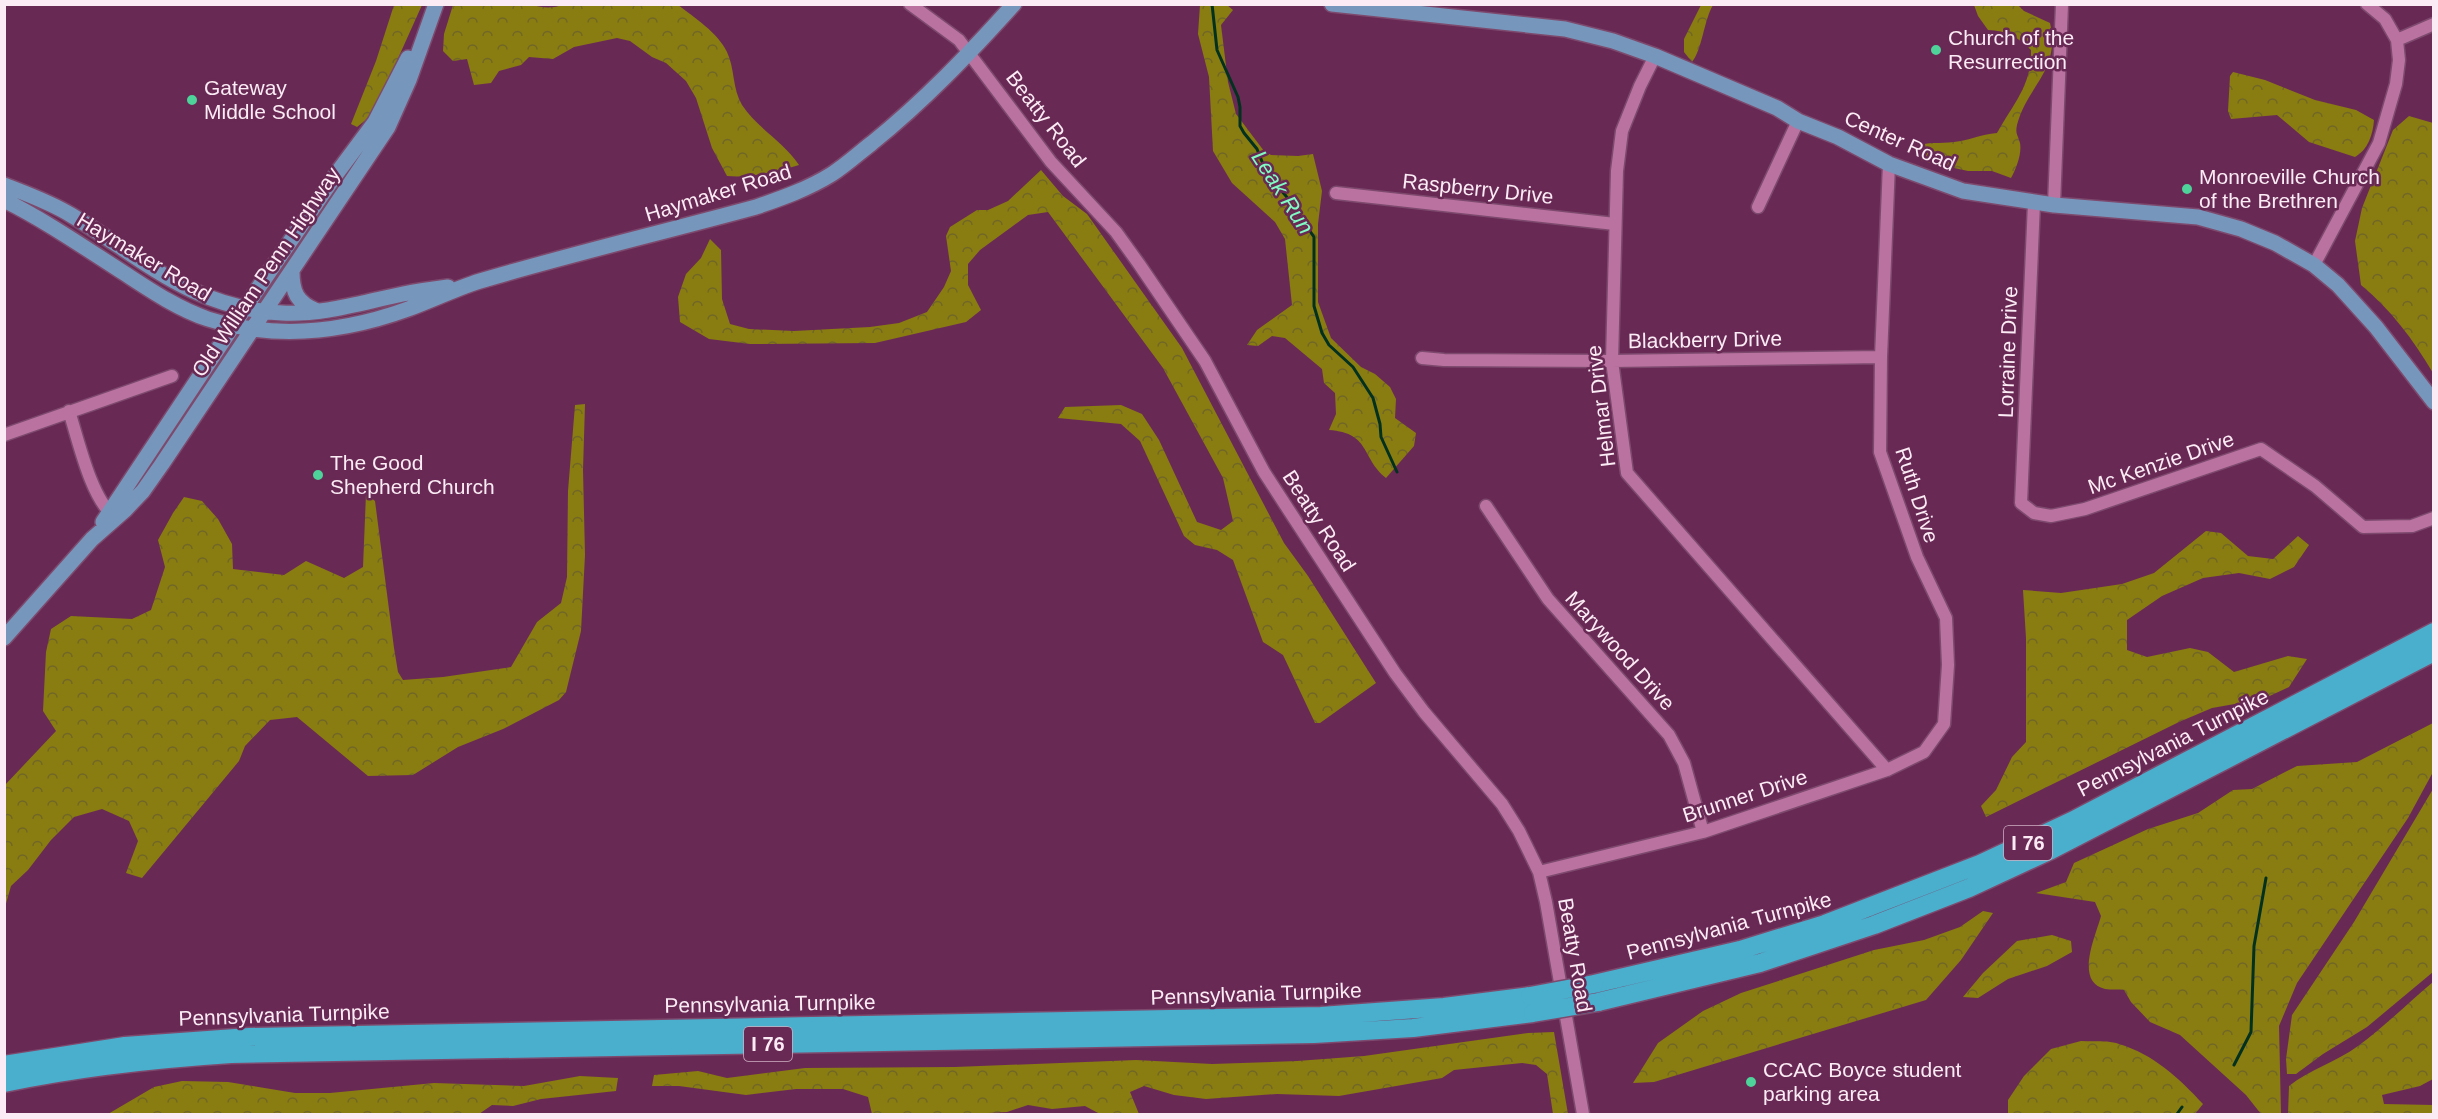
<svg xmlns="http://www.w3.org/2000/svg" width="2438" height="1119" font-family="Helvetica,sans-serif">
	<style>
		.forest { fill: url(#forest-crowns) }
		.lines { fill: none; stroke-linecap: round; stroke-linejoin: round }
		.stream { stroke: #03311f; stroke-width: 3 }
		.minor-casing { stroke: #7d4a6e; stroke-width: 15 }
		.major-casing { stroke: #7d4a6e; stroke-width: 18 }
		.highway-casing { stroke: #7d4a6e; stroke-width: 21 }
		.minor { stroke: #ba72a0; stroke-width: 12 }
		.major { stroke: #7796bb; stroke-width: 15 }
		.highway { stroke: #4aaecd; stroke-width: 18 }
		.highway-bridge-casing { stroke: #7d4a6e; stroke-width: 21; stroke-linecap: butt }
		.highway-bridge { stroke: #4aaecd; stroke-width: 18 }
		.poi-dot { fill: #4ed39a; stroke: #692955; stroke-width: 2 }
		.labels { text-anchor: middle; stroke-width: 5; stroke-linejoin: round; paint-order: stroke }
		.shield { fill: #692955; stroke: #cfb1c4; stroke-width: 1.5 }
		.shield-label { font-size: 20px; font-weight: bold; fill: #fbebf4 }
		.poi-label { font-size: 21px; fill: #fbebf4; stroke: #692955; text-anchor: start }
		.street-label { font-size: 21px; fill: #fbebf4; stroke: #692955 }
		.water-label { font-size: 22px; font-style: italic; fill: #80fdc3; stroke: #692955 }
	</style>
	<defs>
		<pattern id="forest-crowns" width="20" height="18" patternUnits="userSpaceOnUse" patternTransform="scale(1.5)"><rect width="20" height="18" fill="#897c10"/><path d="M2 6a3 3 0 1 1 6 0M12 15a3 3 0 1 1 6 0" fill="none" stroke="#706627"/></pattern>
	</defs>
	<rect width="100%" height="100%" fill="#692955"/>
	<path class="forest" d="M394 5H422L373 114 357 127 351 124 376 61Z
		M533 5C542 8 554 9 564 4L678 5C694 17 718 33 727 52 735 69 732 88 742 105 757 128 784 142 799 165 775 172 752 178 727 176L712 148 696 98 686 81 666 63 652 57 630 41 617 38 574 47 553 59 529 57 521 65 499 71 491 83 474 85 467 59 453 61 443 51 444 34 453 5Z
		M1200 5H1227L1233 10 1221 25 1228 82 1236 114 1264 151 1271 155 1298 156 1313 154 1322 191 1318 224V302L1331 338 1361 367 1375 374 1390 387 1396 399 1395 418 1416 433 1414 446 1386 478C1361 458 1371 433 1329 430L1336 414 1335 393 1324 383 1322 369 1285 338 1272 336 1258 346 1247 345 1257 330 1292 305 1285 239 1275 222 1232 183 1213 151 1209 77 1198 34Z
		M1701 5H1713C1704 20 1702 50 1692 62L1684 52V39Z
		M1974 5H2018L2024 11 2050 23C2061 70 2027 86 2017 125 2015 134 2018 135 2020 143 2022 154 2016 169 2011 178L1992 171H1968L1922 161 1914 147C1928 141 1940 144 1954 142 1968 141 1981 134 1997 133 2013 104 2032 85 2031 50 2018 37 2007 31 1988 30L1978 16Z
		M2233 72 2265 80 2315 100 2356 110 2374 120C2373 134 2368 150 2355 157L2309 142 2277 115 2231 119 2228 111 2230 76Z
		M2409 116 2433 123V373C2413 339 2391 310 2361 285L2355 241 2362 208 2393 130Z
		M1041 170 1063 196 1087 214 1182 348 1284 543 1308 576 1376 683 1320 723H1315L1283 655 1263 642 1233 560 1217 550 1195 545 1184 536 1140 441 1121 424 1058 418 1065 407 1121 405 1142 414 1159 440 1197 522 1221 530 1233 521 1223 478 1163 368 1048 212 1028 215 980 250 968 264V285L981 310 966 322 875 343 750 344 709 339 680 322 678 297 686 274 701 258 710 239 721 250 722 299 730 324 749 329 794 331 870 327 899 323 927 312 944 287 951 271 946 236 950 227 977 210H988L1008 201Z
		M585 404 583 470 585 555 581 631 566 692 559 700 503 729 458 747 413 775 368 776 297 717 270 720 245 746 239 761 142 878 126 873 138 841 129 821 102 809 74 817 51 840 28 870 11 886 5 907V785L56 731 43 711 46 652 51 629 71 616 132 619 151 610 165 567 158 540 173 513 184 497 202 501 218 519 232 544 233 569 284 575 306 561 344 578 363 567 366 494 375 501 394 648 398 672 403 680 443 677 511 667 537 622 561 603 567 577 568 491 575 405Z
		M2206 531 2221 533 2248 556 2273 559 2298 536 2309 545 2294 567 2270 579 2239 573 2203 578 2162 596 2127 620V650L2147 657 2190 648 2208 652 2234 672 2288 656 2307 659 2289 687 2263 699 2212 708 2179 722 1986 817 1981 806 1996 790 2012 757 2026 742V638L2023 590 2061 593 2122 584 2154 573Z
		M2433 723V772L2408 818 2297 983 2279 1026 2281 1114H2261L2246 1095 2180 1035 2150 1022 2131 1002 2124 990C2118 989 2111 990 2105 989 2074 982 2096 935 2101 916L2095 902 2036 893 2066 882 2074 863 2148 829 2198 813 2233 790 2252 789 2297 766 2357 762Z
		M2433 789V972L2367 1027 2323 1054 2296 1074H2287L2286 1059 2292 1015 2354 922Z
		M1983 911 1993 913 1961 960 1926 1000 1654 1082 1633 1083 1658 1043 1703 1011 1741 993 1874 950 1924 940 1960 927Z
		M2052 935 2071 941 2072 952 2047 966 2008 979 1978 998 1963 997 1983 973 2017 941Z
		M2433 982V1079L2420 1086 2382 1095 2384 1104 2433 1105V1114H2288L2289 1086C2309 1070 2336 1062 2358 1046 2384 1027 2408 1003 2433 982Z
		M1554 1032 1568 1114H1553L1547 1074 1536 1065 1522 1063 1454 1070 1442 1078 1339 1096 1277 1094 1206 1099 1174 1095 1144 1086 1130 1092 1139 1114H1100L1085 1106 1052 1109 1028 1105 1007 1112 969 1114H872L868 1097 843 1089H796L746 1095 679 1086H652L654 1075 698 1071 727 1078 805 1068 955 1067 1136 1060 1212 1064 1297 1061 1364 1056 1528 1033Z
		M2081 1041C2093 1042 2108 1040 2119 1044 2153 1054 2179 1078 2203 1104L2195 1114H2008V1100L2024 1076 2051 1049Z
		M580 1076 618 1078 616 1091 541 1099 513 1106 492 1105 479 1114H108L154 1087 182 1081 228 1082 295 1093H330L434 1083 524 1086Z"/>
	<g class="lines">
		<path class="stream" d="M1212 4 1217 50 1238 97 1240 107V126L1244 133 1257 149 1267 174 1286 196 1314 237V306L1322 333 1329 345 1353 367 1373 398 1380 424 1381 437 1397 472
			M2234 1065 2251 1032 2254 946 2266 878
			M2177 1114 2182 1107"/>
		<defs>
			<path id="minor" d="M910 4 959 40 1051 162 1116 232 1139 264 1205 361 1264 472 1288 509 1395 673 1424 712 1502 804 1519 831 1539 872 1546 902 1583 1114
				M2397 40 2434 24
				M1655 56 1640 86 1622 131 1617 171 1612 361 1627 473 1887 770
				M1336 193 1615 224
				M2034 203 2021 503 2034 513 2051 516 2085 509 2261 449 2315 486 2363 527 2412 526 2434 518
				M2054 205 2062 4
				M1758 207 1798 121
				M2314 265 2379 143 2396 84 2399 60 2397 40 2385 19 2367 4
				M1422 358 1444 360 1612 361 1881 357
				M69 411C78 439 91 499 114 516
				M4 435 172 376
				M1486 506 1548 599 1669 735 1684 763 1703 832
				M1539 872 1703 832 1887 770 1924 752 1944 724 1948 665 1946 618 1917 557 1880 452 1881 357 1889 164"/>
			<path id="major" d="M1332 4 1565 29 1613 41 1655 56 1777 108 1798 121 1838 137 1889 164 1963 191 2054 205 2198 217 2241 229 2275 243 2314 265 2338 285 2376 327 2434 402
				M4 185C27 194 50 202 71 215 144 259 191 308 282 313 324 315 363 302 403 294 418 291 433 289 448 287
				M4 200C46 221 85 248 124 273 150 290 178 309 208 319 275 340 342 333 408 309 432 300 455 289 480 281 571 254 664 232 756 207 782 198 808 189 832 174 846 165 859 153 872 143 924 101 969 54 1014 4
				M292 271C292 292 297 303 317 311
				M103 522 261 284 337 173 375 122 408 58
				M4 638 92 539 125 510 143 491 162 464 388 127 409 80 436 4"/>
			<path id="highway" d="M1594 984 1740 950 1825 924 1980 864 2072 821 2434 632
				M1598 1002 1760 963 1874 925 1969 888 2051 850 2434 652
				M4 1065 125 1046 249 1037 1321 1016 1444 1007 1530 996
				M4 1083C79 1067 155 1059 231 1054L1314 1034 1413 1028 1533 1013"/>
		</defs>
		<use href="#minor" class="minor-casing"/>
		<use href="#major" class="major-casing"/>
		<use href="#highway" class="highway-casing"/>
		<use href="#minor" class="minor"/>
		<use href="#major" class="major"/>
		<use href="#highway" class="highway"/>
		<defs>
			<path id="highway-bridge" d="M1530 996 1594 984
				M1533 1013 1598 1002"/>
		</defs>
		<use href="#highway-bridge" class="highway-bridge-casing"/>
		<use href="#highway-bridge" class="highway-bridge"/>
	</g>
	<g class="poi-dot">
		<circle cx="1936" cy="50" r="6"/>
		<circle cx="192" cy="100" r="6"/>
		<circle cx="2187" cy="189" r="6"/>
		<circle cx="318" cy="475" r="6"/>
		<circle cx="1751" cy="1082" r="6"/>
	</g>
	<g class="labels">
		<g class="shield">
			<rect x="2004" y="826" width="48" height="34" rx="4.5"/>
			<rect x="744" y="1027" width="48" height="34" rx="4.5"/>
		</g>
		<g class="shield-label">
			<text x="2028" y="850">I 76</text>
			<text x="768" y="1051">I 76</text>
		</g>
		<g class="poi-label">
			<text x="1948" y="45">Church of the<tspan x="1948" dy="24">Resurrection</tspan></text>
			<text x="204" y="95">Gateway<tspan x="204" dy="24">Middle School</tspan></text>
			<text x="2199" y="184">Monroeville Church<tspan x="2199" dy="24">of the Brethren</tspan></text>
			<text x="330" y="470">The Good<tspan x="330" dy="24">Shepherd Church</tspan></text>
			<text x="1763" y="1077">CCAC Boyce student<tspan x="1763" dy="24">parking area</tspan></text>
		</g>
		<g class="street-label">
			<text transform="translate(1046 119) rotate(52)" y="7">Beatty Road</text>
			<text transform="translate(1900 141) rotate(24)" y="7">Center Road</text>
			<text transform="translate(1478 189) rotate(6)" y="7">Raspberry Drive</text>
			<text transform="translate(718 193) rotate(-17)" y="7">Haymaker Road</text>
			<text transform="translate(144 257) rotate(31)" y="7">Haymaker Road</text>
			<text transform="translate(266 272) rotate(-56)" y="7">Old William Penn Highway</text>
			<text transform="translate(1705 340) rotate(-1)" y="7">Blackberry Drive</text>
			<text transform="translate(2008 352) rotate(-88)" y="7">Lorraine Drive</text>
			<text transform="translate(1601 406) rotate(-97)" y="7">Helmar Drive</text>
			<text transform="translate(2161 463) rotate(-19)" y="7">Mc Kenzie Drive</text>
			<text transform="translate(1917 495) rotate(72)" y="7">Ruth Drive</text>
			<text transform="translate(1319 521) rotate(57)" y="7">Beatty Road</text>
			<text transform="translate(1620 651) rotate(48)" y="7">Marywood Drive</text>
			<text transform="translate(2173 743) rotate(-27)" y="7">Pennsylvania Turnpike</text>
			<text transform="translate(1745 796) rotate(-18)" y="7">Brunner Drive</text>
			<text transform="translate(1729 926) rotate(-15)" y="7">Pennsylvania Turnpike</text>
			<text transform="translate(1575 955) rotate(80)" y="7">Beatty Road</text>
			<text transform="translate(1256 994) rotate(-2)" y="7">Pennsylvania Turnpike</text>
			<text transform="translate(770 1004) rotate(-1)" y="7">Pennsylvania Turnpike</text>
			<text transform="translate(284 1015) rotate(-2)" y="7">Pennsylvania Turnpike</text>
		</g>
		<g class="water-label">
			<text transform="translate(1283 192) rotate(57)" y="8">Leak Run</text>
		</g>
	</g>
	<rect width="2438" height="1119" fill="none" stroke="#fbebf4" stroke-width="12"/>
</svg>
